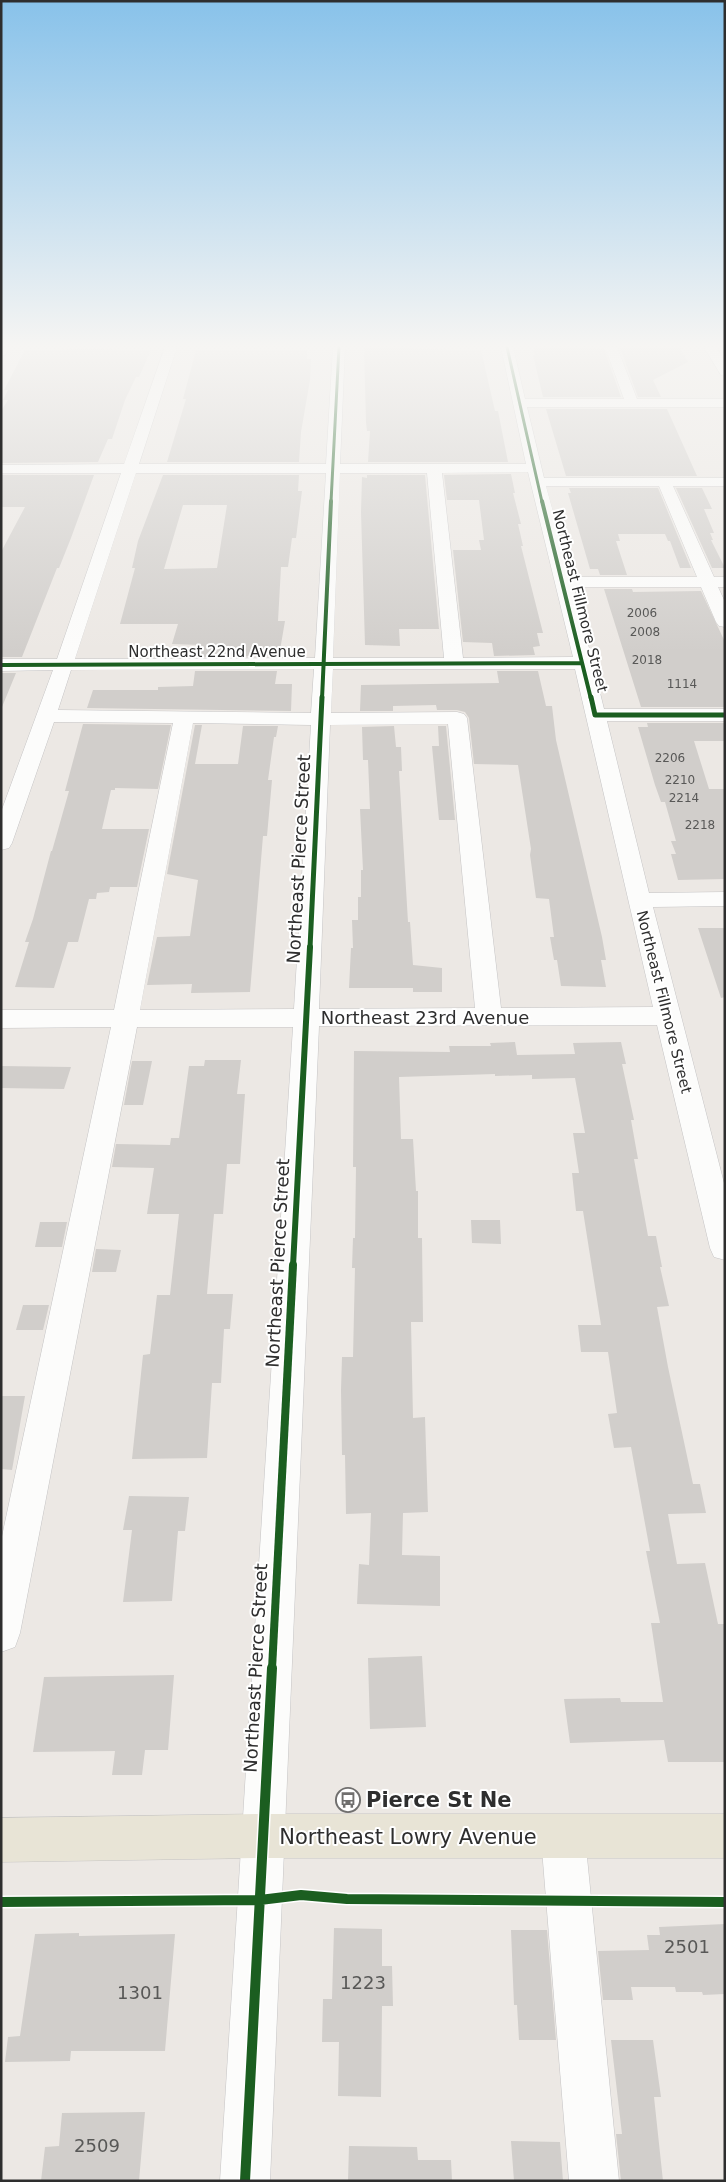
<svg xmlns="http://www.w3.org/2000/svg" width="726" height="2182" font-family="'DejaVu Sans',sans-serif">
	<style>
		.building { fill: #d1cecb; fill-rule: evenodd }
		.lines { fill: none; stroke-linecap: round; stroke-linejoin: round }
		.minor-casing { stroke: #c5c4c5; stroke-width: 1 }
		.major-casing { stroke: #c6c5c4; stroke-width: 1 }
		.minor { fill: #fcfcfb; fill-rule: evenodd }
		.major { fill: #e8e4d6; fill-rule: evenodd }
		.cycleway-far5-casing { stroke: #fff; stroke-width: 4.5 }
		.cycleway-far4-casing { stroke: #fff; stroke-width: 5.5 }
		.cycleway-far3-casing { stroke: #fff; stroke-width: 8 }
		.cycleway-far2-casing { stroke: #fff; stroke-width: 9 }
		.cycleway-far1-casing { stroke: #fff; stroke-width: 11 }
		.cycleway-casing { stroke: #fff; stroke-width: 13 }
		.cycleway-far5 { stroke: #1b5e20; stroke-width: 3 }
		.cycleway-far4 { stroke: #1b5e20; stroke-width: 4 }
		.cycleway-far3 { stroke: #1b5e20; stroke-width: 5 }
		.cycleway-far2 { stroke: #1b5e20; stroke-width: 6 }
		.cycleway-far1 { stroke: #1b5e20; stroke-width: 8 }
		.cycleway { stroke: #1b5e20; stroke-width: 10 }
		.labels { text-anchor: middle; stroke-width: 4; stroke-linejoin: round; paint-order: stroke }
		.far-number-label { font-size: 12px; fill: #585857 }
		.far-street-label { font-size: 15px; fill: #2e2e2e; stroke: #fff }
		.street-label { font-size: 18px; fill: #2e2e2e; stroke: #fff }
		.near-number-label { font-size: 18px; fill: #585857 }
		.near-poi-label { font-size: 21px; font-weight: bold; fill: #2e2e2e; stroke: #fff; text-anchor: start }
		.near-street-label { font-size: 21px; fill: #2e2e2e; stroke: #fff }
	</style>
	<rect width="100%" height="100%" fill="#ece8e4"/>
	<path class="building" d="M364 348 481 350 495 411H498L508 462H368L370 431H367L366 422Z
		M533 348 604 349 621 397H543L533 355H535Z
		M620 348H680L688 362 653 380 661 397H638Z
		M88 349 151 350 139 377H136L125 400 112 439H108L98 462 1 463V411L8 400H3L8 390H4L25 350Z
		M196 350H307V359H311L310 380 301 432 299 462H167L186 399H183Z
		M546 409H667L697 476H566Z
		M511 474 515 493H513L521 524H518L523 546H521L543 633H537L540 646 533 647 535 655 494 656 492 643 463 642 453 550H481L479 540H484L479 500H447L444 475Z
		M1 475H94L71 538 59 568H57L22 657H1V552L25 507H1Z
		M163 475H299L298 491H302L296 538H292L288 567H281L278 621H285L279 656 198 657 200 645 172 644 178 624H120L135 568H132L138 541ZM183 505H227L217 568 164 569Z
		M367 475H425L439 629H399L400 646 365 645 361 512 362 477 367 478Z
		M569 488H658L691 568H680L670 541H668L665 534H618L620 541H616L627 575H600L598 569H590L568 493H571Z
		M676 488H702L712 509H704L714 533H710L713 540H711L725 568H712Z
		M604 589H632L633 592 701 591 725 642V707H641Z
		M195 671H277L275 684H292L291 711 87 708 93 690H158V687L193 686Z
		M497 671H538L546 706H552L556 740 602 937 606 960H601L606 987 561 986 557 960H554L550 937H554L549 899 536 898 530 855 531 849 518 765 474 764 469 718 465 712 457 710H437L436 705 393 706V711H360L361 685 499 683Z
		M1 673H16L2 707H1Z
		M647 723H725V741H694L709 789H725V879L678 880 671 854H676L671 841H676L665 802H661L655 785 638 727H648Z
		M83 724 171 725 158 789 115 788V790H111L102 829H149L137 887H110L109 892 97 893 96 899H89L78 942H68L54 988 15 987 29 942H25L33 919 51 851H52L69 791H65Z
		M195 725H202L195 764H238L243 726H278L276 737H274L268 780H272L267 836H263L250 992 191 993 192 984 147 985 157 937 190 936 198 880 167 874Z
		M394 726 396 747H401L402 771H399L408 922H410L413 965 442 968V992H413V988H349L351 948H353L352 920H358V897H361V870H363L360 809H370L368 760H363L362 727Z
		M438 726H446L455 820H439L432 746H439Z
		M698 928H725V997L721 998Z
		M515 1042 517 1055 575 1054 573 1043 621 1042 626 1064H622L634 1120H631L638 1159H634L648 1236H656L662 1267H660L669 1306 657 1307 668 1367 693 1484H700L706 1513 668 1514 677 1564 705 1563 718 1624H725V1762H668L664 1740 570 1743 564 1699 620 1698 621 1702H663L651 1623H660L646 1551H650L631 1447 614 1448 608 1414 617 1413 608 1352H581L578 1325H601L583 1211H576L572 1173H579L573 1133H585L575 1078 532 1079V1075L495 1076V1074L399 1077 401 1139H413L416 1191H418V1238H422L423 1322H411L413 1418 425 1417 428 1512 403 1513 402 1555 440 1556V1606L357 1604 359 1564 369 1565 371 1513 346 1514 345 1455H342L341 1390 342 1357H353L355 1268H352L353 1238H355L356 1167H353L354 1051 450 1052 449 1046H491L490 1043Z
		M205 1060H241L237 1094H245L240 1164H227L223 1214H214L207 1294H233L230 1329H224L221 1383H212L207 1458 132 1459 143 1355 150 1354 157 1295H170L179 1214H147L154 1168 112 1167 116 1144 170 1145 171 1138H179L189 1066H204Z
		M132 1061H152L143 1105H124Z
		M1 1066 71 1067 64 1089 1 1088Z
		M471 1220H500L501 1244 472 1243Z
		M40 1222H67L62 1247H35Z
		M96 1249 121 1250 116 1272H92Z
		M23 1305H49L43 1330H16Z
		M1 1396H25L12 1470 1 1469Z
		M129 1496 189 1497 185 1531H178L172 1601 123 1602 132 1530H123Z
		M422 1656 426 1727 370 1729 368 1658Z
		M174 1675 168 1750H145L142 1775H112L115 1751 33 1752 44 1677Z
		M725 1924V1994L703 1995 702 1992H676L675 1987H631L633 2000H603L598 1951 649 1950 647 1935H660L659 1927Z
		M334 1928 382 1929V1966H392L393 2006H382L381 2097 338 2096 339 2042H322L323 1999H332Z
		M511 1930H547L556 2040H519L517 2005H514Z
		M79 1933V1936L175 1934 165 2051H71L70 2061 5 2062 8 2037 20 2036 35 1934Z
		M611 2040H653L661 2097H654L663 2181H621L616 2134H622Z
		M145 2112 139 2181H41L45 2147 59 2146 62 2113Z
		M511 2141 560 2142 563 2181H514Z
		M349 2146 417 2147 418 2160H451L452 2181H348Z"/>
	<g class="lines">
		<defs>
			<path id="minor" d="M1 347H10L5 355 1 356Z
				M165 347H177L139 464H326L333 347H345L340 464H526L501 347H513L525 399H624L605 347H617L637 399H725V407H527L544 478H725V486H673L714 577H725V587H718L725 602V627L719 626 716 622 701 587H574L604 709H725V721H607L649 893 725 892V906L653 907 725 1187V1260L714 1257 710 1248 657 1025 319 1026 270 2181H220L293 1027H137L20 1633 15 1647 1 1652V1541L111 1027 1 1028V1010H114L173 723 54 722 12 843 9 848 1 850V812L53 670 1 671V659H57L121 473H1V465L124 464ZM528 472 573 657 463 658 442 473ZM136 473H326L315 658 75 659ZM340 473H427L444 658H333ZM546 486H659L697 577H571ZM314 669 311 713 58 710 71 670ZM333 669H575L653 1007 501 1008 467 718 464 714 457 712 331 713ZM193 723 311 725 294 1009 140 1010ZM448 724 475 1008 319 1009 330 725Z
				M704 347H716L725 361V376L721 375Z
				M563 1815 578 1822 585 1837 619 2181H569L541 1837 548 1822Z"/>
			<path id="major" d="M262 1814H725V1858H262L1 1862V1818Z"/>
		</defs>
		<use href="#minor" class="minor-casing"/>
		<use href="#major" class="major-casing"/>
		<use href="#minor" class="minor"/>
		<use href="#major" class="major"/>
		<defs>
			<path id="cycleway-far5" d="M507 347 542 502
				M331 502 339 347"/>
			<path id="cycleway-far4" d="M542 501 591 699
				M1 665 582 663
				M322 699 331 501"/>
			<path id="cycleway-far3" d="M591 697 595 715H725
				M310 948 322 697"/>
			<path id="cycleway-far2" d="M293 1266 310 947"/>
			<path id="cycleway-far1" d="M272 1669 293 1265"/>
			<path id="cycleway" d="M1 1902 260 1900 301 1895 347 1899 725 1902
				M245 2181 272 1668"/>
		</defs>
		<use href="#cycleway-far5" class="cycleway-far5-casing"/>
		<use href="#cycleway-far4" class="cycleway-far4-casing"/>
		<use href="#cycleway-far3" class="cycleway-far3-casing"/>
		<use href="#cycleway-far2" class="cycleway-far2-casing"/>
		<use href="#cycleway-far1" class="cycleway-far1-casing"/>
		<use href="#cycleway" class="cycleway-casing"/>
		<use href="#cycleway-far5" class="cycleway-far5"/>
		<use href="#cycleway-far4" class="cycleway-far4"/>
		<use href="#cycleway-far3" class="cycleway-far3"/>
		<use href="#cycleway-far2" class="cycleway-far2"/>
		<use href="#cycleway-far1" class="cycleway-far1"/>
		<use href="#cycleway" class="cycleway"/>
	</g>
	<linearGradient id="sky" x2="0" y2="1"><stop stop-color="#88c2ea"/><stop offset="0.53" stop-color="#f6f5f3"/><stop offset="1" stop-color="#f6f5f3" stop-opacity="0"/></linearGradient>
	<rect width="726" height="652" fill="url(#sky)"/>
	<defs>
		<symbol id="bus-ring" viewBox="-11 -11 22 22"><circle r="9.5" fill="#fff" stroke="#706f6e" stroke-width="1.5"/><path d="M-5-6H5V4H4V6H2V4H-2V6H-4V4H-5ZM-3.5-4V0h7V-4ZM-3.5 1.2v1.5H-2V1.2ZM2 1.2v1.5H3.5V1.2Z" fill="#706f6e"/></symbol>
	</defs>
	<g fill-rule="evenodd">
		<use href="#bus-ring" x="334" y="1786" width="28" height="28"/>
	</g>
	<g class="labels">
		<g class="far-number-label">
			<text x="642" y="617">2006</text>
			<text x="645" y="636">2008</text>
			<text x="647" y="664">2018</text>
			<text x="682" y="688">1114</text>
			<text x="670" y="762">2206</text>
			<text x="680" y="784">2210</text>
			<text x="684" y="802">2214</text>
			<text x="700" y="829">2218</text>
		</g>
		<g class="far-street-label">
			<text transform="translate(580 601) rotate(76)" y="5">Northeast Fillmore Street</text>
			<text x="217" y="657">Northeast 22nd Avenue</text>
			<text transform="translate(664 1002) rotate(76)" y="5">Northeast Fillmore Street</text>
		</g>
		<g class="street-label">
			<text transform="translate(299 859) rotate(-87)" y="6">Northeast Pierce Street</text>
			<text x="425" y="1024">Northeast 23rd Avenue</text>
			<text transform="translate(278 1263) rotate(-87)" y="6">Northeast Pierce Street</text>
			<text transform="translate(256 1668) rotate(-87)" y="6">Northeast Pierce Street</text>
		</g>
		<g class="near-number-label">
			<text x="687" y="1953">2501</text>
			<text x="363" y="1989">1223</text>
			<text x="140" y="1999">1301</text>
			<text x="97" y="2152">2509</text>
		</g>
		<g class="near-poi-label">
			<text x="366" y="1807">Pierce St Ne</text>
		</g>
		<g class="near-street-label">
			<text x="408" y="1844">Northeast Lowry Avenue</text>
		</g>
	</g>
	<rect width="726" height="2182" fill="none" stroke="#2e2e2e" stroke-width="5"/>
</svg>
